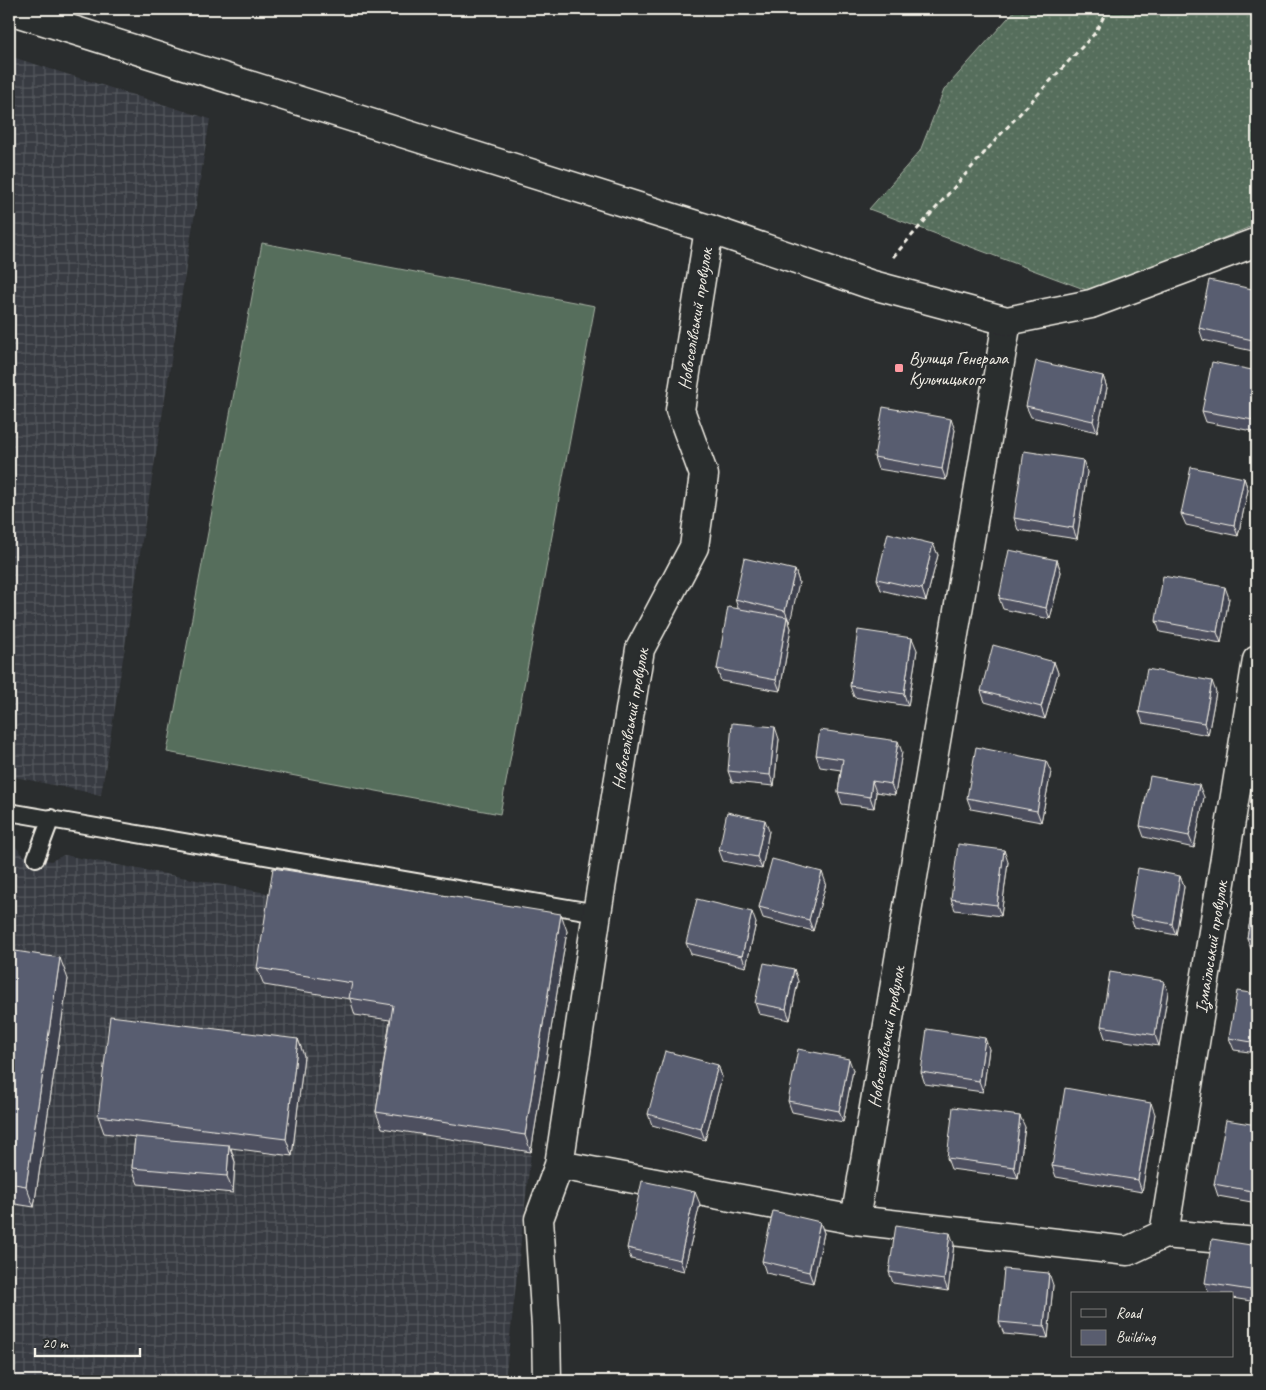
<svg xmlns="http://www.w3.org/2000/svg" width="1266" height="1390" font-family="Caveat,sans-serif">
	<style>
		.industrial { fill: url(#industrial-grid) }
		.garden { fill: url(#garden-dots); stroke: #a5b0a2 }
		.pitch { fill: #566e5b; stroke: #a5b0a2 }
		.lines { fill: none; stroke-linecap: round; stroke-linejoin: round }
		.service-casing { stroke: #f4f1e8; stroke-width: 20 }
		.minor-casing { stroke: #f4f1e8; stroke-width: 31 }
		.tertiary-casing { stroke: #f4f1e8; stroke-width: 31 }
		.path { stroke: #f4f1e8; stroke-width: 3; stroke-dasharray: 5 4; stroke-linecap: butt }
		.service { stroke: #2a2d2e; stroke-width: 16 }
		.minor { stroke: #2a2d2e; stroke-width: 28 }
		.tertiary { stroke: #2a2d2e; stroke-width: 28 }
		.wall { fill: #4d505f; stroke: #f4f1e8 }
		.shaded-wall { fill: #3e414e; stroke: #f4f1e8 }
		.building { fill: #595d6f; stroke: #f4f1e8 }
		.poi-dot { fill: #ff9aa2; stroke: #2a2d2e; stroke-width: 2 }
		.labels { text-anchor: middle; stroke-width: 5; stroke-linejoin: round; paint-order: stroke }
		.street-label { font-size: 18px; fill: #f4f1e8; stroke: #2a2d2e }
		.poi-label { font-size: 18px; fill: #f4f1e8; stroke: #2a2d2e; text-anchor: start }
	</style>
	<defs>
		<pattern id="industrial-grid" width="8" height="8" patternUnits="userSpaceOnUse" patternTransform="scale(1.25)"><rect width="8" height="8" fill="#383b42"/><path d="M0 4h8M4 0v8" fill="none" stroke="#55585d"/></pattern>
		<pattern id="garden-dots" width="8" height="8" patternUnits="userSpaceOnUse" patternTransform="scale(1.25)"><rect width="8" height="8" fill="#566e5b"/><path d="M2 2h.1M6 6h.1" fill="none" stroke="#6f8373" stroke-width="1.8" stroke-linecap="round"/></pattern>
	</defs>
	<rect width="100%" height="100%" fill="#2a2d2e"/>
	<filter id="ink" filterUnits="userSpaceOnUse"><feTurbulence type="fractalNoise" baseFrequency=".02" numOctaves="2"/><feDisplacementMap in="SourceGraphic" scale="10" xChannelSelector="R" yChannelSelector="G"/><feConvolveMatrix kernelMatrix="1 2 1 2 8 2 1 2 1" color-interpolation-filters="sRGB"/></filter>
	<g filter="url(#ink)">
		<path class="industrial" d="M9 56 210 119 101 795 10 776 9 783Z
			M9 844 15 846 24 856 51 861 64 855 277 895 567 931 531 1152 505 1381H9Z"/>
		<path class="garden" d="M1016 9H1257V224L1092 292 869 209 920 151 944 90Z"/>
		<path class="pitch" d="M262 243 595 306 500 814 167 752Z"/>
		<g class="lines">
			<defs>
				<path id="service" d="M9 812 597 913
					M36 858 51 818"/>
				<path id="minor" d="M559 1165 855 1220 1128 1251 1164 1234 1257 1242
					M855 1220 1007 321
					M1164 1234 1257 660
					M547 1381 546 1327 539 1219 559 1165 597 913 640 649 694 547 704 475 680 410 709 229"/>
				<path id="tertiary" d="M9 10 709 229 869 284 1007 321 1091 304 1257 242"/>
			</defs>
			<use href="#service" class="service-casing"/>
			<use href="#minor" class="minor-casing"/>
			<use href="#tertiary" class="tertiary-casing"/>
			<path class="path" d="M893 257 1000 135 1095 33 1108 9"/>
			<use href="#service" class="service"/>
			<use href="#minor" class="minor"/>
			<use href="#tertiary" class="tertiary"/>
		</g>
		<path class="wall" d="M1257 290V352L1203 340 1199 328Z
			M1257 371V432L1206 422 1202 411Z
			M1103 376 1107 388 1097 432 1031 417 1026 406Z
			M955 430 946 480 878 469 874 457Z
			M1087 472 1077 539 1018 530 1014 518Z
			M1244 478 1248 490 1238 536 1186 525 1181 514Z
			M933 544 938 555 926 601 881 590 877 579Z
			M1057 560 1061 572 1050 619 1003 609 999 598Z
			M795 570 799 582 789 623 791 628 780 691 721 681 717 669 738 608 735 599Z
			M1229 598 1221 643 1160 632 1156 621Z
			M917 650 908 706 854 697 850 686Z
			M1054 662 1058 673 1045 719 985 702 981 691Z
			M1216 692 1208 735 1143 723 1139 712Z
			M779 739 774 786 732 782 728 771Z
			M902 752 895 795 876 792 874 808 842 804 838 792 841 770 820 767 816 755Z
			M1051 772 1041 822 971 809 967 798Z
			M1204 797 1194 848 1144 837 1140 826Z
			M769 831 762 869 723 861 719 850Z
			M1008 862 1001 916 955 910 951 899Z
			M1180 876 1184 887 1176 935 1134 927 1130 916Z
			M1257 882V950L1251 949 1247 938Z
			M826 883 813 931 763 918 759 907Z
			M756 923 746 967 691 954 686 943Z
			M567 931 531 1152 382 1128 376 1112 390 1020 355 1015 350 999 264 985 257 968Z
			M9 950 68 979 34 1207 9 1203Z
			M798 981 790 1020 759 1014 755 1003Z
			M1168 992 1159 1046 1105 1038 1101 1026Z
			M1257 994V1053L1234 1050 1229 1038Z
			M298 1039 304 1056 292 1156 231 1148 235 1162 233 1193 138 1184 132 1168 135 1137 104 1133 98 1116Z
			M989 1049 983 1092 925 1084 921 1072Z
			M718 1065 722 1077 705 1140 652 1125 648 1114Z
			M853 1070 843 1122 792 1112 788 1101Z
			M1155 1114 1142 1192 1056 1177 1052 1166Z
			M1257 1125V1203L1218 1196 1214 1184Z
			M1025 1127 1018 1178 951 1169 947 1158Z
			M700 1204 684 1271 631 1259 627 1248Z
			M820 1222 824 1233 813 1283 766 1273 762 1261Z
			M954 1244 948 1291 893 1283 889 1272Z
			M1257 1246V1302L1232 1298V1294H1209L1205 1283Z
			M1053 1285 1048 1338 1004 1334 999 1322Z"/>
		<path class="shaded-wall" d="M1103 376 1107 388 1097 432 1093 421Z
			M1257 396V432L1253 420Z
			M951 419 955 430 946 480 942 469Z
			M1083 460 1087 472 1077 539 1073 528Z
			M1244 478 1248 490 1238 536 1234 525Z
			M933 544 938 555 926 601 922 589Z
			M1057 560 1061 572 1050 619 1046 608Z
			M795 570 799 582 790 623 785 611Z
			M1225 587 1229 598 1221 643 1217 632Z
			M787 617 791 628 780 691 776 680Z
			M912 638 917 650 908 706 904 694Z
			M1054 662 1058 673 1045 719 1041 707Z
			M1212 681 1216 692 1208 735 1204 723Z
			M775 727 779 739 774 786 770 775Z
			M898 741 902 752 895 795 891 784Z
			M1046 761 1051 772 1041 822 1037 811Z
			M872 781 876 792 874 808 870 797Z
			M1199 785 1204 797 1194 848 1189 836Z
			M765 820 769 831 762 869 757 857Z
			M1004 850 1008 862 1001 916 997 905Z
			M822 872 826 883 813 931 809 920Z
			M1180 876 1184 887 1176 935 1172 924Z
			M752 912 756 923 746 967 742 956Z
			M561 914 567 931 531 1152 525 1135Z
			M60 958 68 979 34 1207 26 1186Z
			M794 969 798 981 790 1020 786 1009Z
			M1164 981 1168 992 1159 1046 1155 1035Z
			M985 1038 989 1049 983 1092 979 1081Z
			M298 1039 304 1056 292 1156 286 1139Z
			M849 1059 853 1070 843 1122 839 1111Z
			M718 1065 722 1077 705 1140 701 1129Z
			M1151 1103 1155 1114 1142 1192 1138 1180Z
			M1020 1116 1025 1127 1018 1178 1014 1167Z
			M229 1145 235 1162 233 1193 227 1176Z
			M695 1192 700 1204 684 1271 680 1260Z
			M820 1222 824 1233 813 1283 809 1272Z
			M950 1233 954 1244 948 1291 944 1280Z
			M1049 1273 1053 1285 1048 1338 1044 1326Z"/>
		<path class="building" d="M1209 280 1257 290V341L1199 328Z
			M1036 361 1103 376 1093 421 1026 406Z
			M1212 362 1257 371V396L1253 420 1202 411Z
			M883 407 951 419 942 469 874 457Z
			M1024 451 1083 460 1073 528 1014 518Z
			M1191 467 1244 478 1234 525 1181 514Z
			M888 533 933 544 922 589 877 579Z
			M1009 550 1057 560 1046 608 999 598Z
			M744 558 795 570 785 611 735 599Z
			M1163 576 1225 587 1217 632 1156 621Z
			M728 607 787 617 776 680 717 669Z
			M858 630 912 638 904 694 850 686Z
			M993 645 1054 662 1041 707 981 691Z
			M1147 669 1212 681 1204 723 1139 712Z
			M732 723 775 727 770 775 728 771Z
			M820 730 898 741 891 784 872 781 870 797 838 792 843 759 816 755Z
			M976 747 1046 761 1037 811 967 798Z
			M1150 776 1199 785 1189 836 1140 826Z
			M727 812 765 820 757 857 719 850Z
			M958 844 1004 850 997 905 951 899Z
			M772 859 822 872 809 920 759 907Z
			M273 868 561 914 525 1135 376 1112 393 1005 349 998 352 983 257 968Z
			M1138 868 1180 876 1172 924 1130 916Z
			M1257 882V939L1247 938Z
			M697 899 752 912 742 956 686 943Z
			M9 950 60 958 26 1186 9 1183Z
			M764 963 794 969 786 1009 755 1003Z
			M1110 972 1164 981 1155 1035 1101 1026Z
			M1237 991 1257 994V1043L1229 1038Z
			M110 1016 298 1039 286 1139 98 1116Z
			M927 1029 985 1038 979 1081 921 1072Z
			M798 1049 849 1059 839 1111 788 1101Z
			M665 1051 718 1065 701 1129 648 1114Z
			M1065 1088 1151 1103 1138 1180 1052 1166Z
			M953 1107 1020 1116 1014 1167 947 1158Z
			M1226 1120 1257 1125V1192L1214 1184Z
			M135 1137 229 1145 227 1176 132 1168Z
			M642 1181 695 1192 680 1260 627 1248Z
			M773 1211 820 1222 809 1272 762 1261Z
			M896 1225 950 1233 944 1280 889 1272Z
			M1212 1239 1257 1246V1291L1205 1283Z
			M1004 1269 1049 1273 1044 1326 999 1322Z"/>
	</g>
	<rect class="poi-dot" x="894" y="363" width="10" height="10" rx="2.5"/>
	<g class="labels">
		<g class="street-label">
			<text transform="translate(695 319) rotate(-81)" y="6">Новоселівський провулок</text>
			<text transform="translate(630 719) rotate(-80)" y="6">Новоселівський провулок</text>
			<text transform="translate(1211 947) rotate(-81)" y="6">Ізмаїльський провулок</text>
			<text transform="translate(886 1037) rotate(-80)" y="6">Новоселівський провулок</text>
		</g>
		<g class="poi-label">
			<text x="909" y="364">Вулиця Генерала<tspan x="909" dy="21">Кульчицького</tspan></text>
		</g>
	</g>
	<rect width="1266" height="1390" fill="none" stroke="#2a2d2e" stroke-width="30"/>
	<rect x="15" y="15" width="1236" height="1360" fill="none" stroke="#f4f1e8" stroke-width="2" filter="url(#ink)"/>
	<rect x="1071" y="1292" width="162" height="65" fill="#2a2d2e" stroke="#7b7b78"/>
	<rect x="1081" y="1309" width="25" height="8" fill="#2a2d2e" stroke="#7b7b78"/>
	<text x="1116" y="1318" font-size="15" fill="#f4f1e8">Road</text>
	<rect x="1081" y="1330" width="25" height="15" fill="#595d6f" stroke="#7b7b78"/>
	<text x="1116" y="1342" font-size="15" fill="#f4f1e8">Building</text>
	<path d="M35 1348v8h105v-8" fill="none" stroke="#f4f1e8" stroke-width="2.5"/>
	<text x="42" y="1348" font-size="15" fill="#f4f1e8" stroke="#2a2d2e" stroke-width="4" paint-order="stroke">20 m</text>
</svg>
